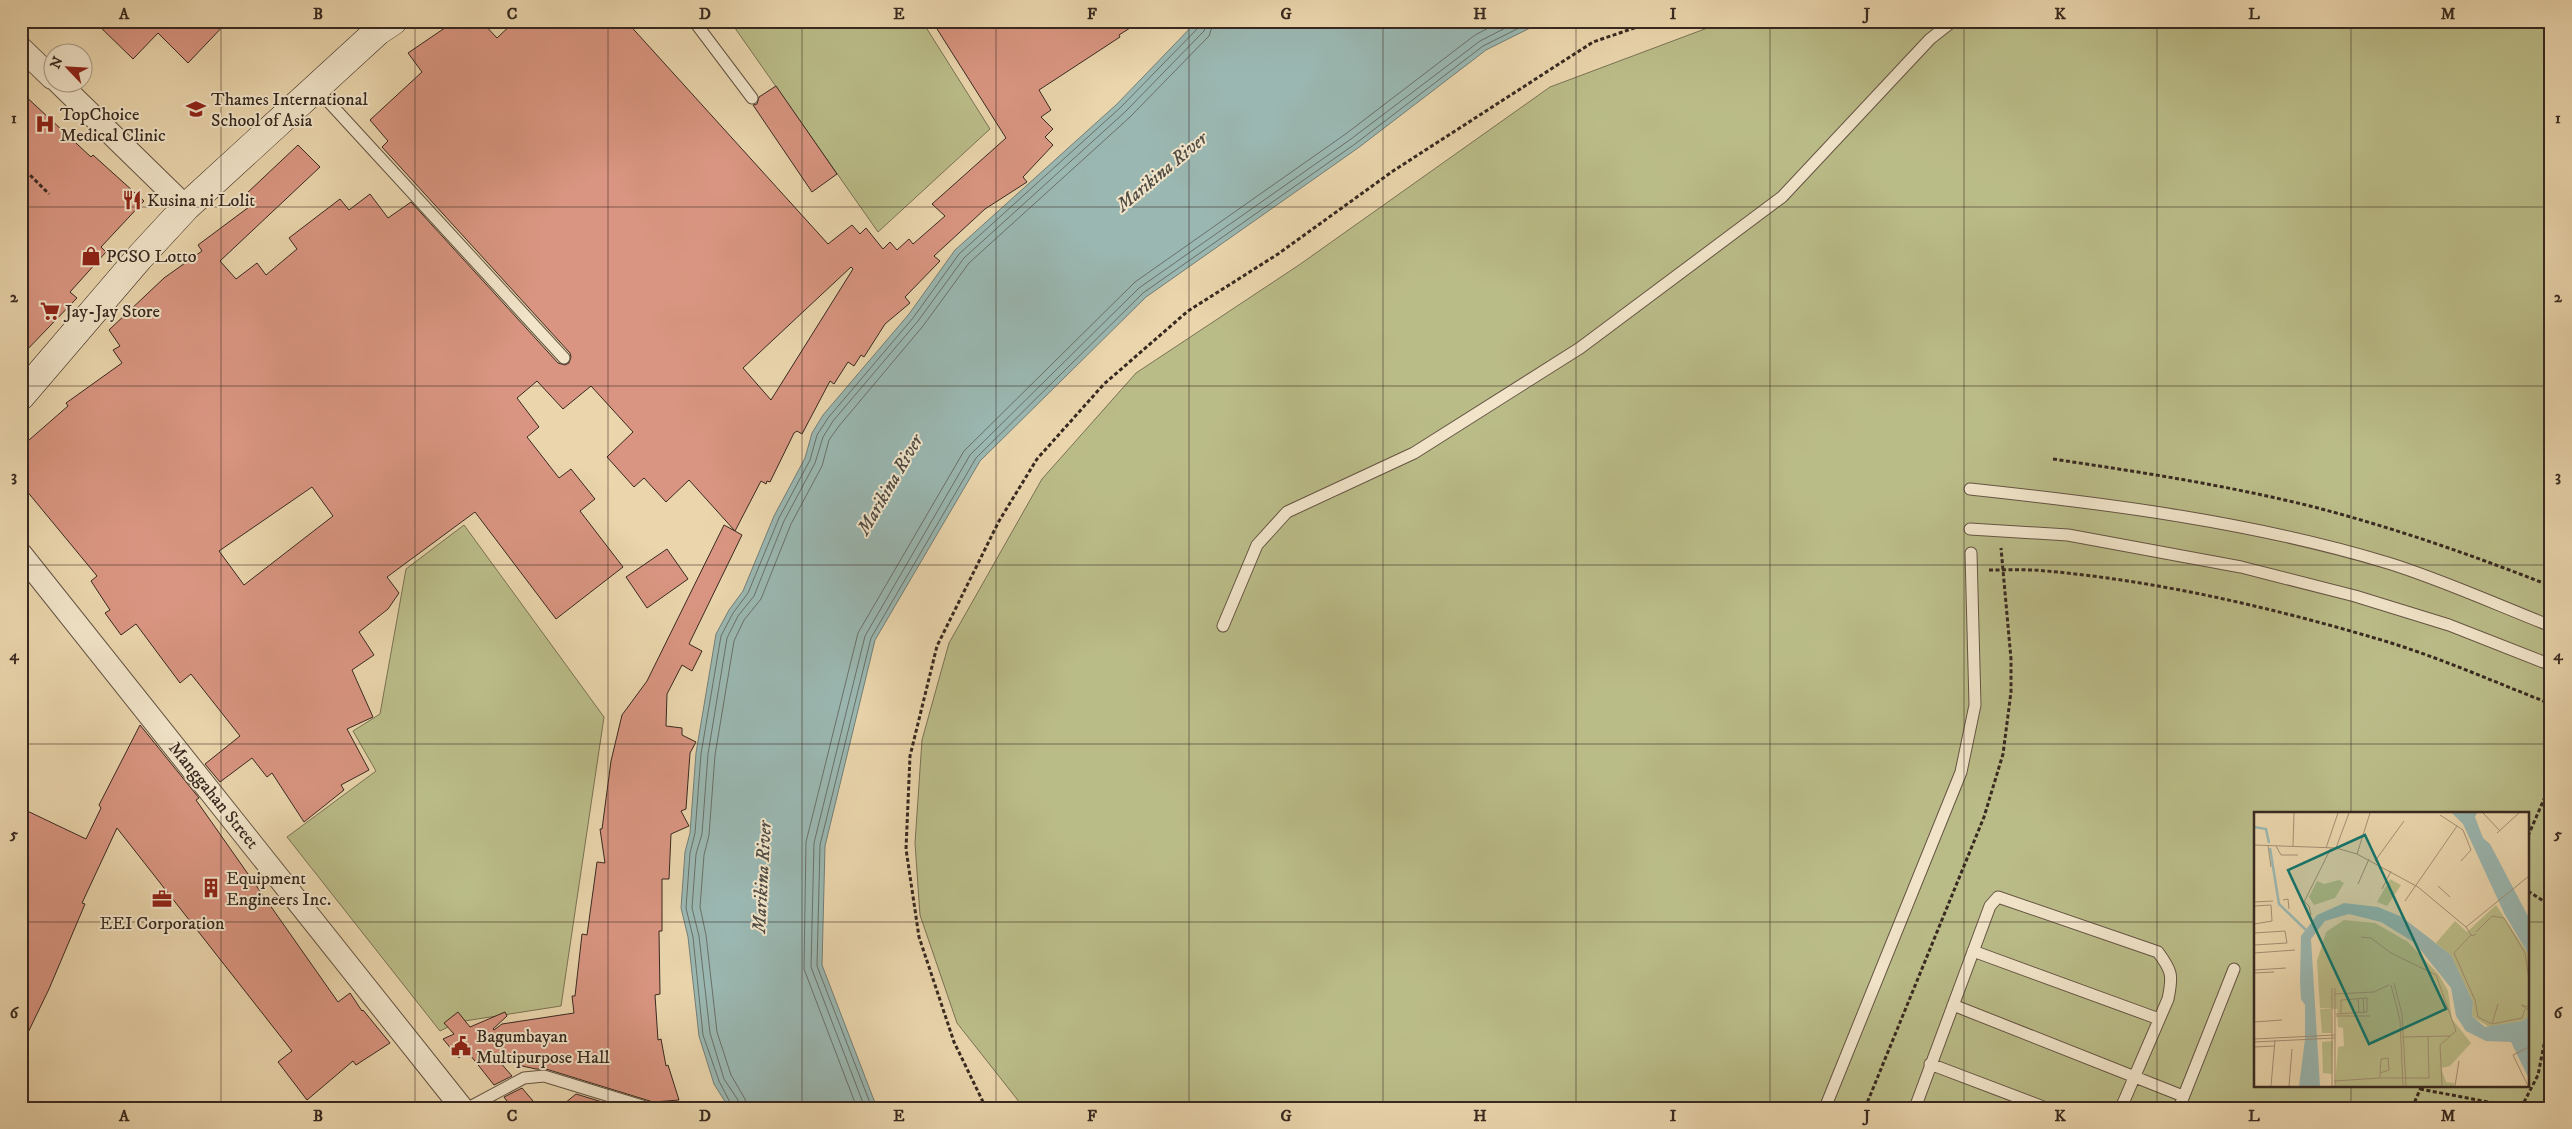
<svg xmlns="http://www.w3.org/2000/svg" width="2572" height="1129" font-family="'IM FELL DW Pica',serif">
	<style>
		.green { fill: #babc88; stroke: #797254; fill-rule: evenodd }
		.water { fill: #9ab7b1; stroke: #737e77 }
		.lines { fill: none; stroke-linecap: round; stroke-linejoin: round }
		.shore { stroke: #697068; stroke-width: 1 }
		.building { fill: #d99581; stroke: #382920; fill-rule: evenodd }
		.lane-casing { stroke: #645443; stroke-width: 13 }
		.street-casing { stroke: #645443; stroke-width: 24 }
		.secondary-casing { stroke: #382920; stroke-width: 29 }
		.path { stroke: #382920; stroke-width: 3; stroke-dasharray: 4 2.5; stroke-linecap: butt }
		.lane { stroke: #f1e4c9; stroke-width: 11 }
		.street { stroke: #f1e4c9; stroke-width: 22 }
		.secondary { stroke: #f1e4c9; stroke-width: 28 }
		.grid { fill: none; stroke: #382920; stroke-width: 1; stroke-opacity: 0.55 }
		.labels { text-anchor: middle; stroke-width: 4; stroke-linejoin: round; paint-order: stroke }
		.poi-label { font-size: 18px; fill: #382920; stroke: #f1e4c9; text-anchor: start }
		.street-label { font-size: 18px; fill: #382920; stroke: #f1e4c9 }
		.water-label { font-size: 19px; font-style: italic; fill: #504c44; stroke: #f1e4c9 }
		.inset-river { fill: none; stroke: #9ab7b1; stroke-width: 2.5 }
		.inset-road { fill: none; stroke: #a39074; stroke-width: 1 }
		.view { fill: #0f766e; fill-opacity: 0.15; stroke: #0f766e; stroke-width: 2.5 }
		.inset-edge { fill: none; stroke: #382920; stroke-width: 2.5 }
		.neatline { fill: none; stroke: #382920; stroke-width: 2 }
		.grid-label { font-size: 16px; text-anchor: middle; font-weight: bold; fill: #382920 }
	</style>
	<rect width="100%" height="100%" fill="#ead5ac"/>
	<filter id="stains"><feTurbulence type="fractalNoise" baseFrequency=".004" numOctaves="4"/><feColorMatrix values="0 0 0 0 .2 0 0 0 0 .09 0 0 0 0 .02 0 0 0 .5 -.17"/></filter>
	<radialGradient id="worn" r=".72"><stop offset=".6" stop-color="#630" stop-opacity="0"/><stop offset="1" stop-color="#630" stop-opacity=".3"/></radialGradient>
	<path class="green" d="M730 21H922L990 129 878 232Z
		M1726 21H2551V1108H1024L957 1023 920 915 915 843 922 740 949 643 1042 479 1136 373 1299 265 1550 87ZM2256 813H2528V1085H2256Z
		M464 525 604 717 561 1006 458 1022 440 1031 287 837 376 771 353 731 380 714 406 569Z"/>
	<path class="water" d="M1197 21H1544L1486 50 1358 148 1146 297 980 461 875 640 825 846 822 965 877 1108H729L714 1084 699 1036 688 937 681 908 685 852 690 833 696 753 716 634 729 610 743 591 774 516 805 458 812 433 823 415 909 314 955 250 1117 104Z"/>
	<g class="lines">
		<path class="shore" d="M733 1108 719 1081 703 1035 693 937 686 908 690 853 695 833 701 754 721 636 733 613 748 593 779 518 810 460 817 435 828 418 913 318 959 254 1121 107 1199 27 1201 21
			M739 1108 738 1100 724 1079 710 1033 699 936 692 908 696 854 702 834 708 754 727 638 738 616 754 596 784 521 815 463 823 437 833 421 918 321 964 258 1125 112 1204 31 1207 21
			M747 1108 745 1099 731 1075 717 1032 706 935 700 907 704 855 709 835 715 755 734 641 744 620 761 599 791 524 822 466 829 440 839 426 923 326 969 263 1130 117 1209 36 1214 21
			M857 1108 804 969 806 842 858 633 964 451 1135 282 1347 133 1475 35 1502 21
			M865 1108 811 967 814 843 865 636 970 455 1139 288 1351 139 1480 41 1519 21
			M872 1108 817 966 820 845 871 638 976 458 1143 293 1355 144 1483 46 1533 21"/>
	</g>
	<path class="building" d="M94 21H228L188 63 158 33 133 59Z
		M455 21H481L497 38 515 21H626L828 244 852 225 860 234 866 228 883 249 890 242 897 250 909 239 913 244 945 216 932 204 1006 138 932 21H1141L1119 35 1120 37 1039 90 1051 110 1041 117 1053 129 1045 137 1053 145 1023 177 1027 182 985 209 934 256 940 261 905 297 910 303 885 324 864 357 861 355 854 366 848 362 834 384 830 381 802 434 797 431 794 433 770 482 767 481 766 484 761 481 735 531 742 535 689 644 702 651 692 671 682 665 667 694 666 726 682 728V735L696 742 690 753 686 809 681 811 689 826 671 834 669 879H662V931H659L660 994 655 995 658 1040 661 1039 666 1066 668 1065 679 1100 653 1102 546 1069H536L499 1061 512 1076 494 1085 467 1051 459 1058 443 1039 454 1034 444 1023 458 1012 470 1027 505 1012 507 1016 493 1029 494 1030 502 1024 574 1013 572 996H575L582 934 587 935 597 862 605 863 600 829H602L611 761 622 715 647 681 724 525 735 531 689 480 666 502 644 478 634 487 607 457 633 432 591 386 563 409 537 381 517 398 539 427 527 437 559 478 571 469 595 499 580 511 623 567 556 619 475 512 387 577 399 593 388 609 359 632 374 655 352 670 373 717 347 729 369 770 341 785 344 790 304 822 272 773 267 777 252 758 220 782 205 764 240 736 191 674 180 683 136 624 121 635 105 613 110 610 91 581 97 576 21 484V447L68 406 66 403 122 363 113 350 120 346 109 330 164 278 202 251 198 245 253 204 245 195 298 145 320 167 220 261 236 279 257 263 266 275 297 249 289 238 340 199 349 210 370 194 388 218 411 202 558 363 565 365 569 363 571 357 570 353 382 147 388 141 370 120 422 72 408 53ZM851 267 853 269 771 400 743 368ZM312 487 333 516 244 585 219 551Z
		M776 86 837 174 812 192 753 105 757 104 759 97Z
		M21 92 91 157 93 155 144 201 101 247 106 252 70 292 77 298 21 356Z
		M667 549 688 579 647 608 626 577Z
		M140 725 199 798 196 800 338 1002 350 993 362 1011 363 1010 390 1043 356 1065 353 1061 307 1100 278 1062 292 1051 117 828 82 903 85 904 49 989 21 1047V808L86 839 101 808 99 805Z
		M522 1088 539 1108H512L504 1097Z
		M576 1094 622 1108H559Z"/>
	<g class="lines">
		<defs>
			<path id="lane" d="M694 21 752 98
				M316 88 564 358
				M1970 489C2111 504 2252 522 2388 563 2443 580 2497 605 2551 626
				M1970 529 2068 535 2241 567 2355 596 2449 625 2551 665
				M1223 626 1257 545 1287 512 1414 453 1580 348 1782 197 1930 39 1953 21
				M1973 951 2159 1019
				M1953 1005 2183 1096
				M1930 1064 2046 1108
				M468 1108 524 1078 544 1076 649 1108
				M1825 1108 1961 772 1975 705 1971 553
				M1915 1108 1990 906 1998 897 2158 952C2172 971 2173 975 2168 999L2121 1108
				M2179 1108 2234 969"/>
			<path id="street" d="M21 48 52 78
				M58 82 186 207
				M21 554 462 1108"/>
			<path id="secondary" d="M21 396 139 258 186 207 378 31 393 21"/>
		</defs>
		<use href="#lane" class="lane-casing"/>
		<use href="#street" class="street-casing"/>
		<use href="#secondary" class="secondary-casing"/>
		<path class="path" d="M21 166 49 194
			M2053 459C2140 472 2225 485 2310 506 2392 527 2472 555 2551 586
			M1989 570C2008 570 2027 569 2046 571 2160 581 2278 609 2388 642 2443 659 2497 683 2551 704
			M2528 836 2551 783
			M2528 891 2551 906
			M2420 1089 2520 1108
			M986 1108 954 1042 919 937 906 849 910 756 937 646 999 521 1037 459 1104 384 1188 311 1278 254 1393 171 1593 42 1655 21
			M1865 1108 1984 817 2003 754 2011 692V659L2001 548
			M2412 1108 2422 1085
			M2521 1108 2538 1075 2551 1009"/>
		<use href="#lane" class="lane"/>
		<use href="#street" class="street"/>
		<use href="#secondary" class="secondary"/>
	</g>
	<path class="grid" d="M221 21V1108M415 21V1108M608 21V1108M802 21V1108M996 21V1108M1189 21V1108M1383 21V1108M1576 21V1108M1770 21V1108M1964 21V1108M2157 21V1108M2351 21V813M21 207H2551M21 386H2551M21 565H2551M21 744H2551M21 922H2256M2528 922H2551M2351 1085V1108"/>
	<defs>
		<symbol id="school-bare" viewBox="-9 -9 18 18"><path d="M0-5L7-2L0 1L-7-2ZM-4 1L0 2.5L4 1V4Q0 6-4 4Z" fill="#8f2418" stroke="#f1e4c9" stroke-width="2.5" paint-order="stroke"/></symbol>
		<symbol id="hospital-bare" viewBox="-9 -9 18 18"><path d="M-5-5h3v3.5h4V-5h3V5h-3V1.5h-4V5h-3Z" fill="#8f2418" stroke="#f1e4c9" stroke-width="2.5" paint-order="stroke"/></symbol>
		<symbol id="restaurant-bare" viewBox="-9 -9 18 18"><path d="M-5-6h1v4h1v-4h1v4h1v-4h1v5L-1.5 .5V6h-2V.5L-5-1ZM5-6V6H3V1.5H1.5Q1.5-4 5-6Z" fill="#8f2418" stroke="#f1e4c9" stroke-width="2.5" paint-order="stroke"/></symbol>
		<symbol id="shop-bare" viewBox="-9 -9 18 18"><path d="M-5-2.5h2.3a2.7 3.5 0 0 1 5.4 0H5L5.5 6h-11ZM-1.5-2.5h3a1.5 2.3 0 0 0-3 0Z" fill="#8f2418" stroke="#f1e4c9" stroke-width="2.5" paint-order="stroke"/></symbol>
		<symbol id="supermarket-bare" viewBox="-9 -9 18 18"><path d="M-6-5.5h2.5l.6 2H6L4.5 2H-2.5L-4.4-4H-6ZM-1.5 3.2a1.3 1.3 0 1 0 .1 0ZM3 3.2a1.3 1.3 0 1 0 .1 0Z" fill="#8f2418" stroke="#f1e4c9" stroke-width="2.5" paint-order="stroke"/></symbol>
		<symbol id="building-bare" viewBox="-9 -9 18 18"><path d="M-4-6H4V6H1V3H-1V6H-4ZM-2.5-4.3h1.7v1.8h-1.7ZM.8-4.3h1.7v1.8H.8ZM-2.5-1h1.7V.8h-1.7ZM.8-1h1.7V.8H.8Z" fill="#8f2418" stroke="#f1e4c9" stroke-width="2.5" paint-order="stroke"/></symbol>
		<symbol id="office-bare" viewBox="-9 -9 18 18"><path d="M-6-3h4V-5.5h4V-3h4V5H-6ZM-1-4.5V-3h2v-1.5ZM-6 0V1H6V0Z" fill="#8f2418" stroke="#f1e4c9" stroke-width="2.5" paint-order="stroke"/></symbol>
		<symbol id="civic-bare" viewBox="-9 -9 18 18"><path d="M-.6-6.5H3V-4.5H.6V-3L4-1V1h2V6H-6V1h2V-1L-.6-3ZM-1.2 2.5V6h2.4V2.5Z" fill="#8f2418" stroke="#f1e4c9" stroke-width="2.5" paint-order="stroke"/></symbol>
	</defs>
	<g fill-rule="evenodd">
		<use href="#school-bare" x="182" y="95" width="28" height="28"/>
		<use href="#hospital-bare" x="31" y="110" width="28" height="28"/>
		<use href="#restaurant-bare" x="118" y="186" width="28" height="28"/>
		<use href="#shop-bare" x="77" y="242" width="28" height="28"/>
		<use href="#supermarket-bare" x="36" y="297" width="28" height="28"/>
		<use href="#building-bare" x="197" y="874" width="28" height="28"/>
		<use href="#office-bare" x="148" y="885" width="28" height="28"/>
		<use href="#civic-bare" x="447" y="1032" width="28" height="28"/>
	</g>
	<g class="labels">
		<g class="poi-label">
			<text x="211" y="105">Thames International<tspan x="211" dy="21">School of Asia</tspan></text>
			<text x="60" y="120">TopChoice<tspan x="60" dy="21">Medical Clinic</tspan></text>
			<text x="147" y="206">Kusina ni Lolit</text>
			<text x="106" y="262">PCSO Lotto</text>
			<text x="65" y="317">Jay-Jay Store</text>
			<text x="226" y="884">Equipment<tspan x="226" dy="21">Engineers Inc.</tspan></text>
			<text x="162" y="929" text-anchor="middle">EEI Corporation</text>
			<text x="476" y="1042">Bagumbayan<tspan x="476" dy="21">Multipurpose Hall</tspan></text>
		</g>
		<g class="street-label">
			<text transform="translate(214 795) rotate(51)" y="6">Manggahan Street</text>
		</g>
		<g class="water-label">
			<text transform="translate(1161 171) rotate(-40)" y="7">Marikina River</text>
			<text transform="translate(889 484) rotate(-60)" y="7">Marikina River</text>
			<text transform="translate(761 877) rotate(-87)" y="7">Marikina River</text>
		</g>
	</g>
	<g transform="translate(2254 812)">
		<rect width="275" height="275" fill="#ead5ac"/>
		<path d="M136 67 147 73 133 94 123 90ZM85 68 90 71 81 86 60 93 55 85 63 69 70 72ZM242 93 275 143V204L268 209 235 215 218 204 219 190 197 143 182 131 201 109 213 120ZM90 108 121 111 154 130 185 163 194 179 198 207 217 231 196 254 187 256 192 270 200 271V274H81L84 235 90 234 89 216 84 215 83 197 66 196 63 149 72 120ZM66 197H77L78 221H68ZM79 229 78 262 69 261 68 230Z" fill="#babc88"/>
		<path d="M198 1H223L221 5 229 26 236 32 275 106V143L251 103 209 12ZM90 91 124 95 148 105 197 143 219 190 218 204 231 215 268 209 275 204V267L257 230 232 229 212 219 202 204 197 176 161 131 127 110 95 102 71 109 57 127 66 274H45L51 227V193L47 187 46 169 47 124 63 103Z" fill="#9ab7b1"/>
		<path class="inset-river" d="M0 15 12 17 15 31M16 36 25 92 52 118"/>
		<path class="inset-road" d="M229 1 246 19M186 3 209 18 217 38 207 49M243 21 265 1M0 33 82 36 103 42 164 75 212 115 218 124 222 122M14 34 17 55M22 34 27 43H44M39 34 40 1M72 36 84 1M82 36 95 1M103 42 116 1M121 49 150 9M104 72 115 47M184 74 196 85M128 77 137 59M29 88 34 87 35 97M50 89 55 94 57 103M151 89 203 14M0 90 19 89M49 92 77 36M0 94 17 93 18 109 0 112M212 115 275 64M222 120 238 104 250 106 271 141 275 167M0 121 31 119 33 131 0 133M217 123 200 141 221 188 224 205 238 212 268 206 271 197M107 125 117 126 137 141 182 163 202 219 186 233 188 274M0 141 41 138M0 158 32 156M0 161 20 160M140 171 148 202 152 274M137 173 146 208 149 274M80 182 120 180 135 173M104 186 105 201M109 186 110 201M275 195 267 193 275 198M82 202 113 200V186L87 188V202M82 204H116M0 210 28 208M238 212 244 192M148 225 196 224M0 227 81 223M0 230 81 226M0 235 21 234M126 261 135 258 134 246 127 247 126 261V266H175L174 224M80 269 126 266M17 274 21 228M35 274 38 237M78 274V176M81 274V176M201 274 205 249M274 274 259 243 275 235"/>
		<path class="view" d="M111 23 192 197 115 232 34 58Z"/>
		<rect width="275" height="275" class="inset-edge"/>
	</g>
	<rect width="2572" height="1129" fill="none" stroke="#ead5ac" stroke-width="55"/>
	<g transform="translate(68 68) rotate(295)"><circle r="24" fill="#f1e4c9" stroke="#a79985"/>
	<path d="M0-4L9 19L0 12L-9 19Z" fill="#8f2418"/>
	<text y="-8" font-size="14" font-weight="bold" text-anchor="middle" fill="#382920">N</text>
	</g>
	<rect x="28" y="28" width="2516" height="1074" class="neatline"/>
	<g class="grid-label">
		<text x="124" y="19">A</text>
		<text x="318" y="19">B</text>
		<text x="512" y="19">C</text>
		<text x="705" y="19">D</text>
		<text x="899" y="19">E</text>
		<text x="1092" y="19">F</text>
		<text x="1286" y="19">G</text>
		<text x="1480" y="19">H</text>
		<text x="1673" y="19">I</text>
		<text x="1867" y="19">J</text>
		<text x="2060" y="19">K</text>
		<text x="2254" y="19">L</text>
		<text x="2448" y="19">M</text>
		<text x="14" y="123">1</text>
		<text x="2558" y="123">1</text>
		<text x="14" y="302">2</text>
		<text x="2558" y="302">2</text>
		<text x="14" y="481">3</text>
		<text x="2558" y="481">3</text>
		<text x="14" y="660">4</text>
		<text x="2558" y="660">4</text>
		<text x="14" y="839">5</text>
		<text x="2558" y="839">5</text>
		<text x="14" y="1018">6</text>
		<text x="2558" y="1018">6</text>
		<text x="124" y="1121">A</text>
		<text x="318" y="1121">B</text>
		<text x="512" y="1121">C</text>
		<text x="705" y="1121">D</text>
		<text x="899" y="1121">E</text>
		<text x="1092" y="1121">F</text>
		<text x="1286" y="1121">G</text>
		<text x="1480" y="1121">H</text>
		<text x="1673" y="1121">I</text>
		<text x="1867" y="1121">J</text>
		<text x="2060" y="1121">K</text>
		<text x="2254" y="1121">L</text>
		<text x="2448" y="1121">M</text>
	</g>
	<rect width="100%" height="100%" filter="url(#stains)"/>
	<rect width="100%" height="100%" fill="url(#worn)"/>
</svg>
